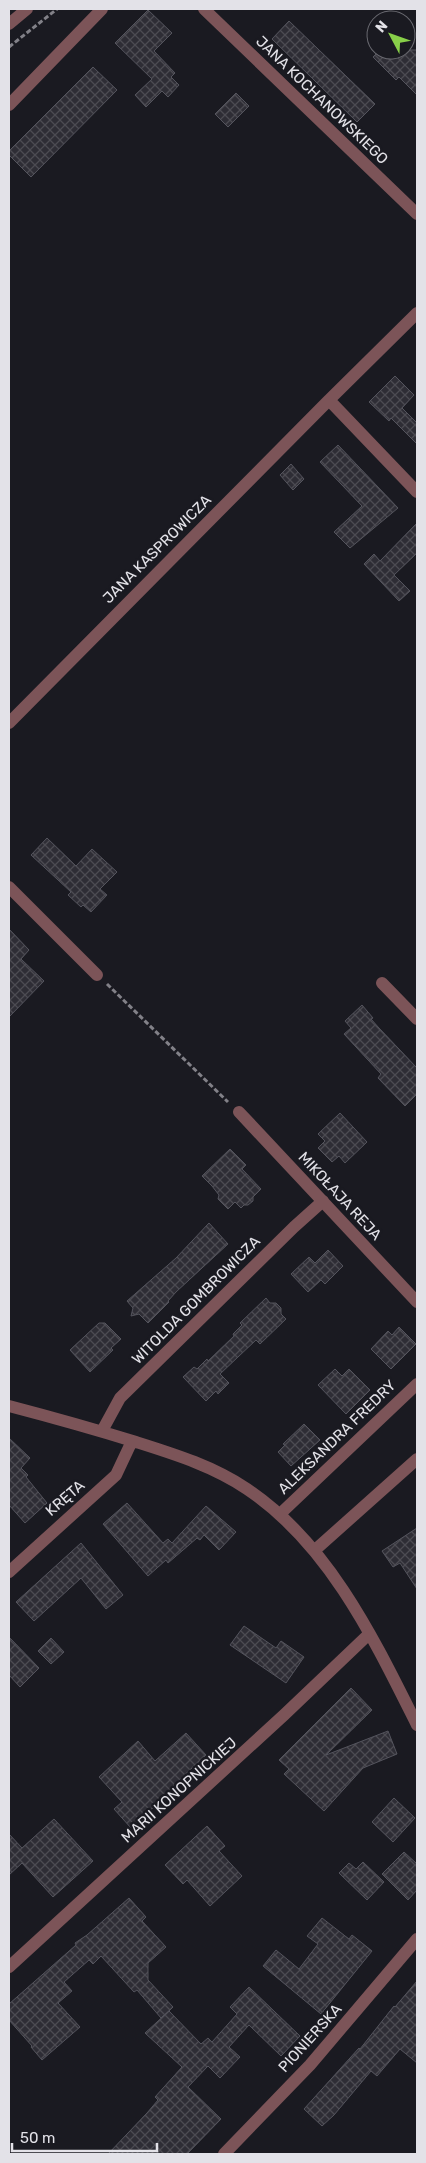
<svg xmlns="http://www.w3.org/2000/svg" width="426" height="2163" font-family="Rubik,sans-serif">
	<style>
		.building { fill: url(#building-cross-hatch); stroke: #54545d }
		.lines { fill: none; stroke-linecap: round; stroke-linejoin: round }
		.path { stroke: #828188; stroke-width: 3; stroke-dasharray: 5 2.5; stroke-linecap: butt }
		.minor { stroke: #7c5458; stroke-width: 12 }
		.labels { text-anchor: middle; stroke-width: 5; stroke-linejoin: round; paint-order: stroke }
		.street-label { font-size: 15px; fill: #e3e2e8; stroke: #1a1a21 }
	</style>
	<defs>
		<pattern id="building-cross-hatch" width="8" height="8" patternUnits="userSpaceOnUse" patternTransform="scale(1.25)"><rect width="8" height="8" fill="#2e2d35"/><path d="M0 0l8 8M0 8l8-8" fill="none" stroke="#4c4b52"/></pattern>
	</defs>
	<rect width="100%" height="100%" fill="#1a1a21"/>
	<path class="building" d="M148 10 172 33 154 51 175 73 171 77 179 85 168 97 162 91 146 107 135 95 152 79 115 43Z
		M289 21 375 104 357 122 272 39Z
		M380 50H417V95L399 77 396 80 373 57Z
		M93 67 117 90 31 177 9 155V151Z
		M236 93 249 106 228 127 215 114Z
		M395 376 414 395 402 408 417 423V444L391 418 389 421 369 402Z
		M338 445 398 508 350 548 334 532 362 506 320 462Z
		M291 464 304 479 293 490 280 475Z
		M417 523V553L394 575 410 591 399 601 364 564 374 554 380 561Z
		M47 838 76 866 92 849 117 872 100 889 107 895 91 912 83 905 81 907 68 895 71 892 31 855Z
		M9 929 29 950 21 959 44 981 9 1017Z
		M362 1005 373 1018 371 1019 379 1028 417 1068V1094L405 1106 378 1078 381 1074 344 1034 351 1028 345 1021Z
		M340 1113 367 1142 345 1163 339 1156 332 1162 318 1148 325 1141 318 1134Z
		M230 1149 246 1165 242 1169 261 1189 253 1197V1201L248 1205H244L241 1208 235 1202 228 1209 218 1199 219 1195 212 1186 202 1176Z
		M209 1223 228 1244 176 1292 168 1301 169 1302 148 1323 139 1314 131 1316 133 1308 127 1301 176 1258Z
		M328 1250 343 1266 325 1284 321 1280 308 1292 291 1274 309 1257 315 1263Z
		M266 1298 270 1303H276L281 1308V1314L286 1319 260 1344 256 1340 220 1374 229 1383 218 1394 216 1391 206 1401 183 1377 194 1367 197 1369 207 1359 208 1361 234 1336 233 1334 242 1325 240 1323Z
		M99 1323H105L121 1339 111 1348 113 1350 90 1372 70 1350Z
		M399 1327 416 1344 391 1369 371 1349 388 1331 392 1335Z
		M335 1369 342 1376 349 1369 370 1390 346 1414 318 1385Z
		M304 1424 320 1440 291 1466 278 1452 285 1445 283 1444Z
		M9 1438 30 1458 21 1468 28 1475 26 1477 47 1503 25 1523 9 1505Z
		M127 1503 163 1543 168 1539 172 1543 206 1506 236 1532 219 1550 204 1535 200 1540 197 1538 168 1563 166 1560 148 1576 103 1524Z
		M417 1528V1589L400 1563 393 1567 382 1551Z
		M81 1543 123 1595 106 1609 81 1578 34 1621 16 1602Z
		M244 1626 276 1648 281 1641 304 1657 286 1683 230 1645Z
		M9 1637 39 1668 20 1687 9 1675Z
		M51 1638 64 1652 51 1664 38 1651Z
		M351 1688 372 1710 326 1755 388 1731 397 1754 363 1768 324 1811 284 1774 289 1769 279 1760Z
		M186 1733 206 1755 173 1786 175 1788 131 1828 114 1809 122 1802 99 1777 138 1741 155 1761Z
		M394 1798 415 1818 393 1842 372 1822Z
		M54 1819 93 1861 53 1897 22 1863 9 1875V1834L22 1848Z
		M207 1826 225 1846 219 1851 242 1876 210 1906 187 1880 183 1884 165 1865Z
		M404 1852 417 1864V1890L408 1900 382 1874Z
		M363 1862 384 1882 367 1900 339 1873 349 1863 356 1869Z
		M129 1898 146 1917 142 1921 166 1947 148 1963V1980L173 2007 169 2011 201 2044 208 2038 212 2042 237 2014 230 2007 249 1987 300 2036 281 2056 249 2025 229 2047 240 2057 220 2078 208 2066 188 2087 221 2119 187 2154H108L147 2113 158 2100 155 2097 182 2067 145 2033 169 2011 161 2018 137 1990 134 1992 101 1956 93 1964 89 1960 64 1982 72 1991 58 2003 80 2027 42 2060 31 2047 32 2046 9 2020V2004L76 1945 75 1943 87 1935Z
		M322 1918 349 1939 352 1935 372 1951 321 2014 263 1966 276 1950 299 1969 318 1944 307 1936Z
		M417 1981V2063L400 2049 377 2076 371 2071 334 2115 322 2126 304 2109 359 2048 360 2049 394 2006 395 2007Z"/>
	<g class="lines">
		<path class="path" d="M9 47 57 9
			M107 984 228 1102"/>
		<path class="minor" d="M204 9 417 214
			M9 24 27 9
			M9 105 102 9
			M417 313 329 400 417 492
			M9 723 329 400
			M9 887 97 975
			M382 983 417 1019
			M239 1112 417 1302
			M9 1406C51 1417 94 1429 136 1442 174 1454 213 1466 247 1489 329 1544 374 1639 417 1725
			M102 1431 120 1398 294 1227 323 1201
			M280 1514 417 1384
			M315 1550 417 1459
			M9 1572 116 1475 132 1441
			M9 1967 284 1715 369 1634
			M224 2154 310 2065 417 1939"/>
	</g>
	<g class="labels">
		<g class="street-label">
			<text transform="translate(322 100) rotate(44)" y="5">JANA KOCHANOWSKIEGO</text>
			<text transform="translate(157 549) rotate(-45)" y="5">JANA KASPROWICZA</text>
			<text transform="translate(340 1196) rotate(47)" y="5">MIKOŁAJA REJA</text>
			<text transform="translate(196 1300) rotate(-45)" y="5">WITOLDA GOMBROWICZA</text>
			<text transform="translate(337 1437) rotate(-44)" y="5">ALEKSANDRA FREDRY</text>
			<text transform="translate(65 1498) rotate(-41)" y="5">KRĘTA</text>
			<text transform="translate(179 1790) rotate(-42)" y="5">MARII KONOPNICKIEJ</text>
			<text transform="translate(310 2038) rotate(-48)" y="5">PIONIERSKA</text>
		</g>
	</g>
	<rect width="426" height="2163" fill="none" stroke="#e3e2e8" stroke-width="20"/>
	<g transform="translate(391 35) rotate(311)"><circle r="24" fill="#1a1a21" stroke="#6a6a71"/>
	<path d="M0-4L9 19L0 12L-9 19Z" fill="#88cf49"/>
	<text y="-8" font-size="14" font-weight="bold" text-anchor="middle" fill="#e3e2e8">N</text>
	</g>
	<path d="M12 2143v8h145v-8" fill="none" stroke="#e3e2e8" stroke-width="2.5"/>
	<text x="20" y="2143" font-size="15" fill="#e3e2e8" stroke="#1a1a21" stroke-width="4" paint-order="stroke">50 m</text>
</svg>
